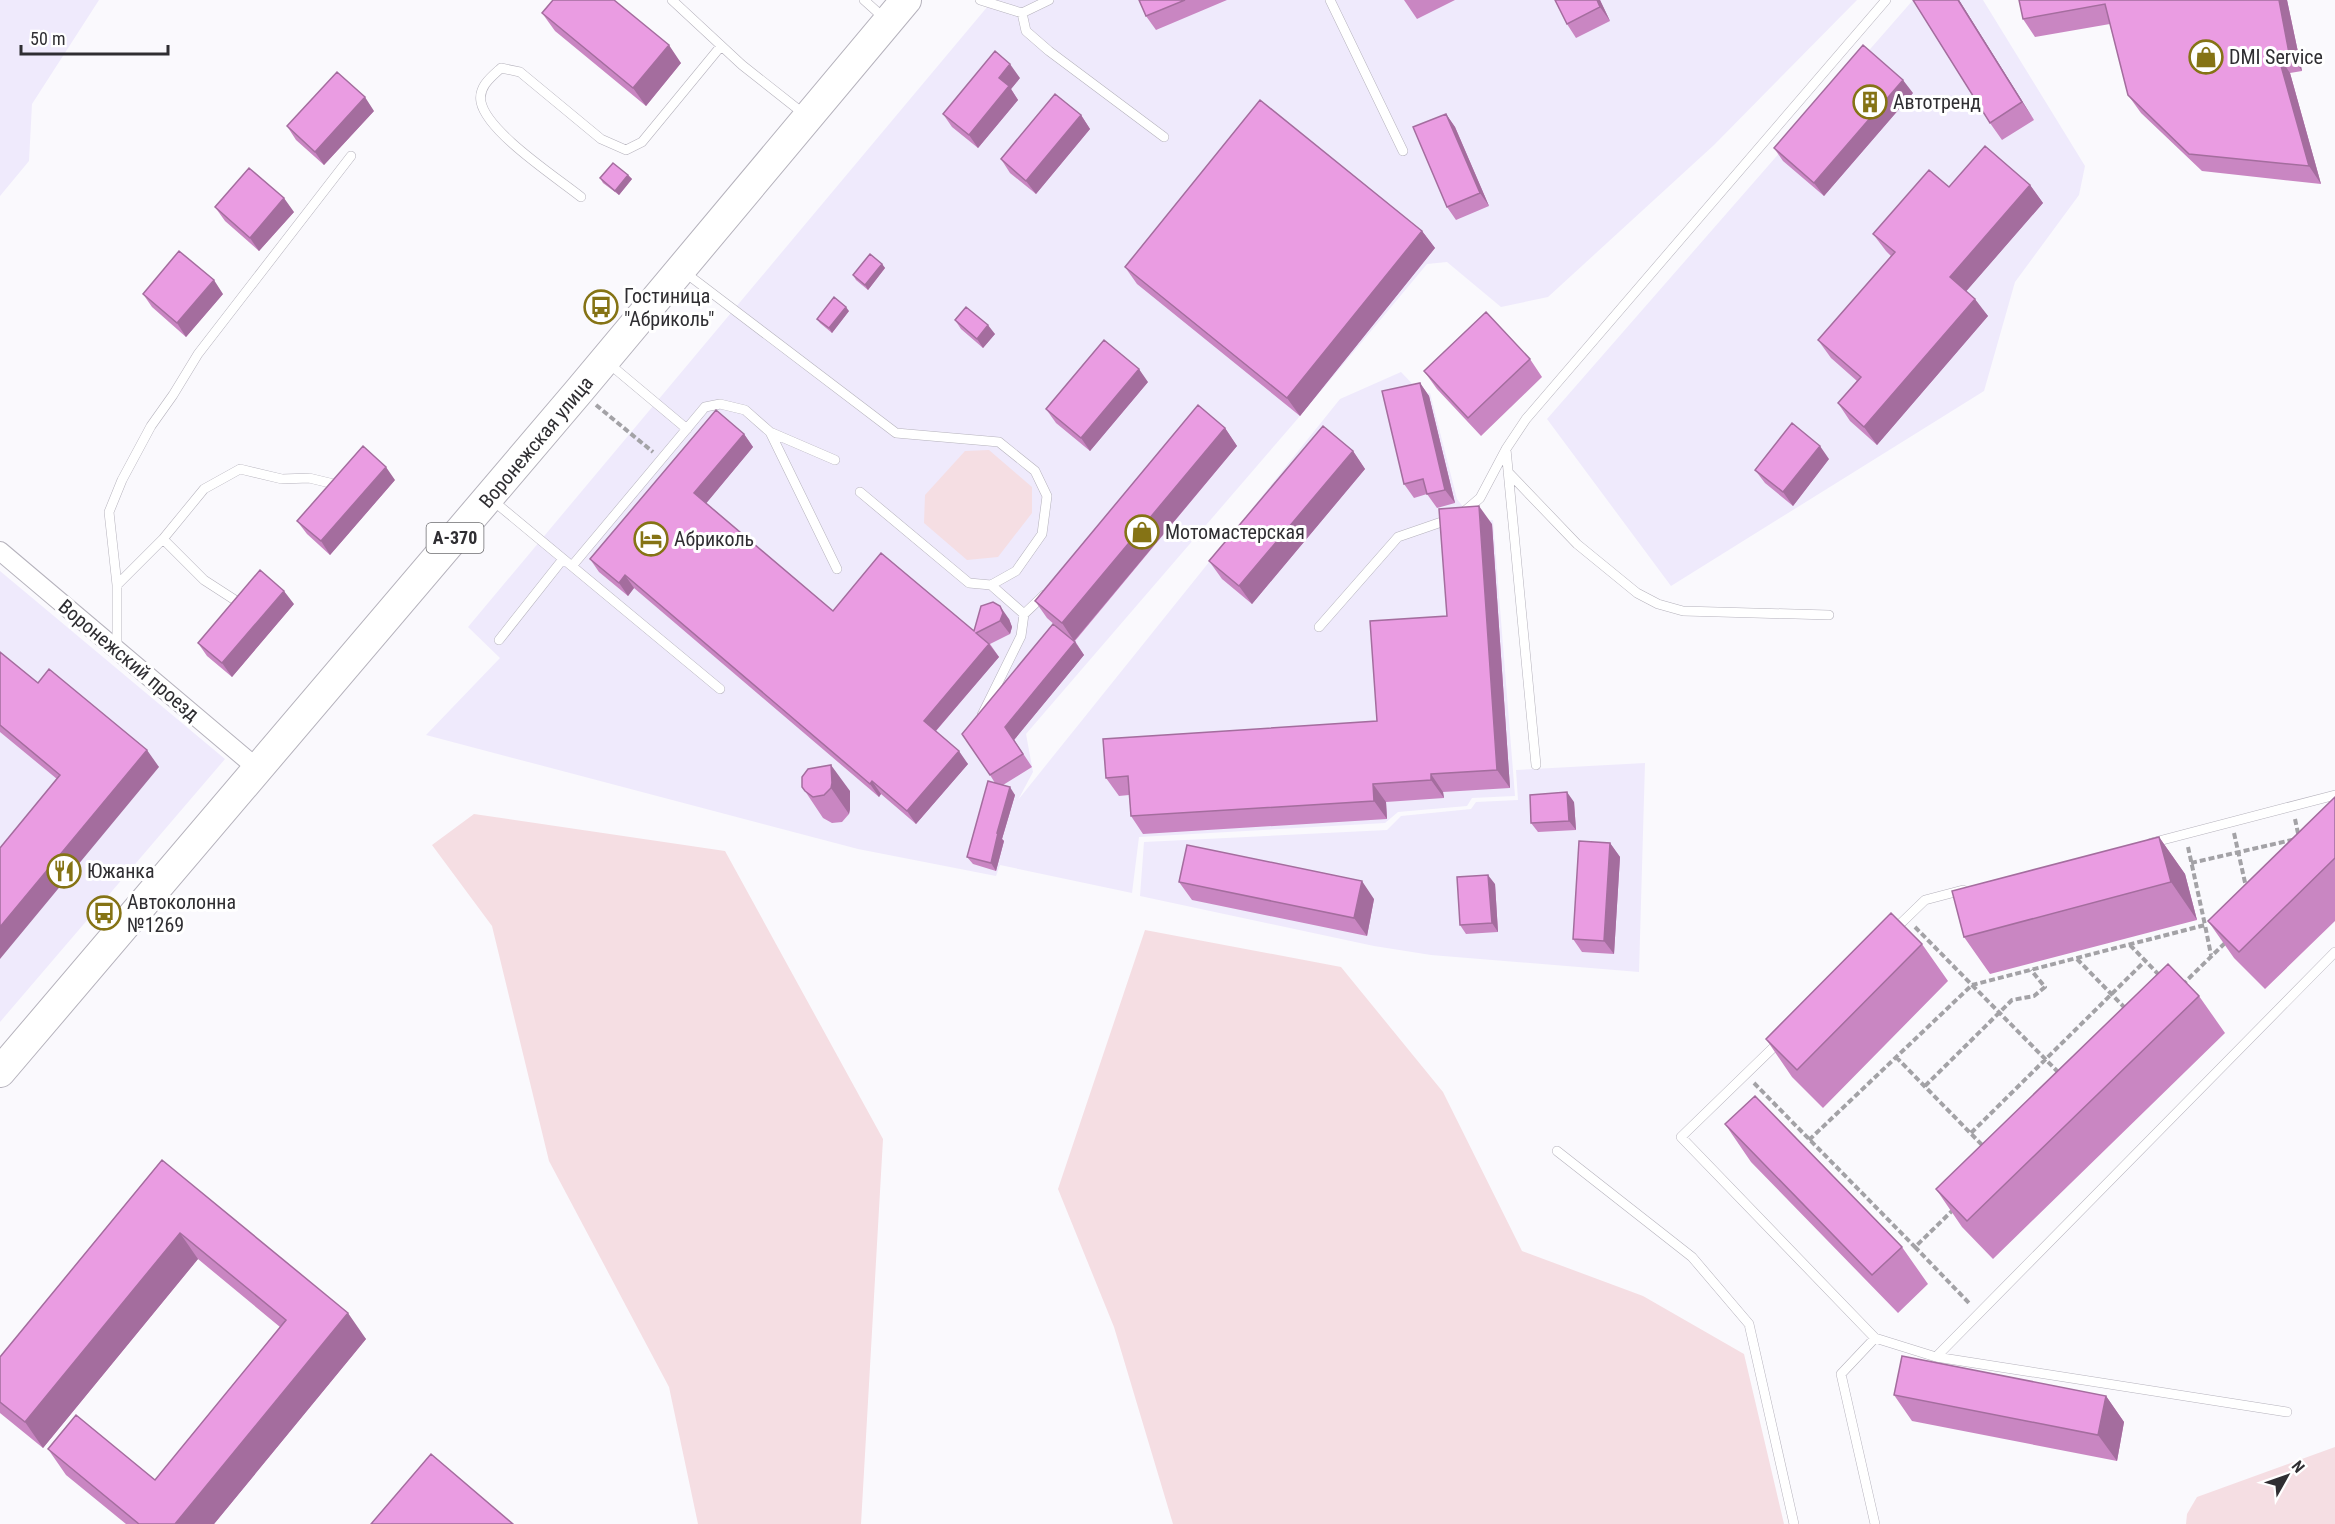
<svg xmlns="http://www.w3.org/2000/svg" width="2335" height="1524" font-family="'Roboto Condensed',sans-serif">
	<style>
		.built { fill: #efeafc }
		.green { fill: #f5dee3 }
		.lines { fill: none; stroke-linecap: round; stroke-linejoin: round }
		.service-casing { stroke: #b5b2bc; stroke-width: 10 }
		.minor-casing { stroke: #b5b2bc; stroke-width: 20 }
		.trunk-casing { stroke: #b5b2bc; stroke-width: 32 }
		.path { stroke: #a3a2a6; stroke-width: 4; stroke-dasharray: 6 3; stroke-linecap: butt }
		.service { stroke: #fff; stroke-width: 9 }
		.minor { stroke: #fff; stroke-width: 18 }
		.trunk { stroke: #fff; stroke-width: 30 }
		.wall { fill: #c986c2 }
		.shaded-wall { fill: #a46d9e }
		.building { fill: #ea9ce2; stroke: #a46d9e; stroke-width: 1.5 }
		.labels { text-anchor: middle; stroke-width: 6; stroke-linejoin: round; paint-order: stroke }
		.shield { fill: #fff; stroke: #6d6d70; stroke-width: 1.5 }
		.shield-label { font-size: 18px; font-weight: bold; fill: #2f2e32 }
		.poi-label { font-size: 20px; fill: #2f2e32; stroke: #fff; text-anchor: start }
		.street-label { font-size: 20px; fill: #2f2e32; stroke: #fff }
	</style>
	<rect width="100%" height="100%" fill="#faf9fd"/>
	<path class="built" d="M0 0H99L32 104 29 161 0 196Z
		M993 0H1857L1714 145 1548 297 1501 307 1447 262 1427 264 1300 416 1026 734 1033 772 1018 800 1340 399 1401 372 1423 395 1430 393 1457 499 1475 522 1493 520 1515 796 1472 798 1467 806 1398 812 1385 823 1139 837 1132 893 1000 865 996 876 858 849 426 735 500 658 468 627Z
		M1913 0H1983L2085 166 2079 195 2015 282 1984 391 1671 586 1547 419Z
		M0 571 225 759 0 1022Z
		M1645 763 1639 972 1431 955 1374 946 1140 896 1144 842 1387 830 1401 816 1471 809 1476 802 1518 800 1516 770Z"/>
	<path class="green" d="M989 450 1032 487V513L998 557 967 560 924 523 925 495 965 451Z
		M474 814 725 851 883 1139 861 1524H698L669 1387 549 1161 492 926 432 845Z
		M1145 930 1341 967 1443 1092 1522 1251 1643 1296 1744 1354 1784 1524H1173L1114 1327 1058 1189Z
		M2335 1447V1524H2186L2187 1514 2197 1497Z"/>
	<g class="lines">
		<defs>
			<path id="service" d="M672 0 742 65 804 114
				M864 0 884 18
				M980 0 1022 13 1049 0
				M1330 0 1403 151
				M1022 13 1026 31 1049 51 1164 137
				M581 197C556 177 487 132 481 102 478 87 491 77 501 68L520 72 601 139 626 150 642 142 721 46
				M683 271 896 433 999 442 1035 471 1047 496 1042 534 1016 571 991 585
				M607 362 687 429
				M770 432 835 460
				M1506 449 1536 765
				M1508 472 1577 544 1637 593 1658 604 1683 611 1829 615
				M860 492 969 583 991 585 1024 614 1021 636 982 715
				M491 499 720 689
				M163 539 204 580 238 602
				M572 566 705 407 720 404 745 410 770 432 837 569
				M117 585 163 539 204 489 240 469 282 479 309 478 334 484
				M1024 614 1044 595
				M1319 627 1398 537 1459 516 1480 498 1506 449 1526 419 1886 0
				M499 640 563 559
				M117 649V585L109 512 122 480 151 426 173 395 198 354 351 156
				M2151 843 2335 795
				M1894 930 1925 900 1963 890
				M1781 1040 1681 1137 1875 1338 1936 1357 2287 1412
				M1557 1151 1692 1257 1749 1324 1794 1524
				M1936 1357 2335 952
				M1875 1524 1841 1374 1875 1338"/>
			<path id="minor" d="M0 551 258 769"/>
			<path id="trunk" d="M0 1072 579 391 906 0"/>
		</defs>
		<use href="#service" class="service-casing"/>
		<use href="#minor" class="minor-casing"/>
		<use href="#trunk" class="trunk-casing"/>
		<path class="path" d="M596 405 653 452
			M2295 819 2299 838
			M2234 833 2246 887
			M2188 847 2205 925
			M2191 863 2296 839
			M1915 927 1972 985 2205 925 2211 955
			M2130 945 2160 976
			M2077 959 2126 1009
			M2182 985 2226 942
			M1896 1057 1984 1147
			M1754 1083 1915 1247
			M1925 1086 2012 1000 2034 996 2045 987 2031 970
			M1971 1133 2145 961
			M1809 1140 1972 985 2060 1074
			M1954 1209 1915 1247 1970 1304"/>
		<use href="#service" class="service"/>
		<use href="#minor" class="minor"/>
		<use href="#trunk" class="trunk"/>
	</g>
	<path class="wall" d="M1139 0H1227L1156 30 1146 16Z
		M1404 0H1455L1417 19Z
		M1555 0H1600L1610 21 1576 38 1567 24Z
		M1913 0H1959L2034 120 2002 140 1990 123Z
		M2019 0H2287L2302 71 2290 73 2321 184 2202 171 2141 113 2128 95 2110 24 2035 37 2023 19Z
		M542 13 681 63 646 106 555 31Z
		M1020 78 1011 89 1018 100 978 148 952 127 943 114Z
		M1913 93 1824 196 1783 161 1774 148Z
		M374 111 324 165 296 140 287 126Z
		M1446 114 1455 127 1489 206 1456 220 1447 207Z
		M1081 115 1090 129 1036 194 1010 173 1001 159Z
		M628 175 632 179 619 195 603 183 600 178Z
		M2030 185 2043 203 1966 291 1988 316 1877 445 1850 421 1838 403 1857 381 1831 358 1818 340 1891 256 1886 251 1873 234 1949 187Z
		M215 207 294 212 259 251 225 221Z
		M1422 231 1435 248 1300 416 1137 284 1125 267Z
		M882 264 885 268 868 290 856 280 853 275Z
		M143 294H223L186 337 152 307Z
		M849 311 832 333 820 323 817 319Z
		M955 320 995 334 983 348 961 329Z
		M1530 359 1542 377 1481 436 1437 389 1424 371Z
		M1148 382 1090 451 1056 423 1046 409Z
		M1420 383 1429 396 1455 503 1437 508 1427 494 1414 498 1404 484Z
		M1225 428 1237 446 1075 641 1084 655 1014 740 1032 767 1003 785 1015 795 1002 839 1004 841 996 871 973 864 967 857 995 783 990 775 1056 626 1047 618 1035 601Z
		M744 434 753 447 706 503 833 611 974 631 981 606 1009 619 1012 627 1010 634 990 644 999 657 936 731 968 764 916 824 881 794 879 797 634 588 628 596 599 572 590 559Z
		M1353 451 1365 469 1252 604 1222 579 1209 561Z
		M1829 459 1793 506 1765 483 1755 470Z
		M395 480 330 555 307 534 297 521Z
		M1492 524 1510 788 1443 792 1444 798 1386 802 1387 819 1143 834 1131 816 1129 795 1119 796 1106 778 1377 721 1447 616Z
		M294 604 232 677 207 656 198 643Z
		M0 652 38 683 159 767 57 779 0 732Z
		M802 777 850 791V809L849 814 842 822 832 823 823 818 805 791Z
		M2335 797V921L2265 989 2234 958 2208 921Z
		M1574 802 1576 830 1538 832 1531 823Z
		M2159 837 2185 874 2197 920 1990 974 1964 937Z
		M1610 843 1620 857 1614 954 1582 952 1573 939Z
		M1179 882 1374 899 1367 936 1192 900Z
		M1495 884 1498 932 1466 934 1460 925Z
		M1922 944 1948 981 1823 1108 1792 1077 1766 1039Z
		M2199 996 2225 1033 1993 1259 1962 1227 1936 1189Z
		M1725 1124 1902 1247 1928 1284 1898 1313 1751 1162Z
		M162 1160 366 1339 214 1524H126L66 1475 48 1449 155 1480 280 1327 198 1259 43 1448 0 1413V1357Z
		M1894 1395 2106 1396 2124 1422 2117 1461 1912 1421Z"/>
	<path class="shaded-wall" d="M1597 0H1600L1610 21 1600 7Z
		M1958 0H1959L2034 120 2022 102Z
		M2279 0H2287L2302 71 2289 53Z
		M669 45 681 63 646 106 633 88Z
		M2278 55 2290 73 2321 184 2309 166Z
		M1010 64 1020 78 1011 89 1018 100 978 148 969 135 999 78Z
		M1903 80 1913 93 1824 196 1814 183Z
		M365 97 374 111 324 165 315 152Z
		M1446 114 1455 127 1489 206 1480 193Z
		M1081 115 1090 129 1036 194 1026 181Z
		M628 175 632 179 619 195 615 191Z
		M2030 185 2043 203 1963 295 1950 277Z
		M284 198 294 212 259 251 250 238Z
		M1422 231 1435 248 1300 416 1287 398Z
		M882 264 885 268 868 290 865 285Z
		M214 280 223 294 186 337 177 323Z
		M1975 299 1988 316 1877 445 1864 427Z
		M846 307 849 311 832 333 829 328Z
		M988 325 995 334 983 348 977 339Z
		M1139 369 1148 382 1090 451 1081 438Z
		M1420 383 1429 396 1455 503 1445 490Z
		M1225 428 1237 446 1074 641 1062 623Z
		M744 434 753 447 704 506 694 493Z
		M1820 446 1829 459 1793 506 1783 492Z
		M1353 451 1365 469 1252 604 1239 586Z
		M386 467 395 480 330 555 321 541Z
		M1479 506 1492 524 1510 788 1497 770Z
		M625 575 634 588 628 596 619 583Z
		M284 591 294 604 232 677 222 663Z
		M1000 606 1009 619 1012 627 1010 634 1000 621Z
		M1075 642 1084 655 1014 740 1032 767 1005 727Z
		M989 644 999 657 933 734 924 721Z
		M147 750 159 767 0 959V927Z
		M959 751 968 764 916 824 907 811Z
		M831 765 850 791V809L849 814 831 788Z
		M1431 774 1443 792 1444 798 1431 780Z
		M872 781 881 794 879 797 870 784Z
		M1373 784 1386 802 1387 819 1374 801Z
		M1010 787 1015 795 1002 839 1004 841 996 871 991 863 997 833Z
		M1567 792 1574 802 1576 830 1569 821Z
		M2159 837 2185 874 2197 920 2171 882Z
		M1610 843 1620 857 1614 954 1604 941Z
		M1488 875 1495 884 1498 932 1492 923Z
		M1362 881 1374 899 1367 936 1354 918Z
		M180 1233 198 1259 43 1448 25 1422Z
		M348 1313 366 1339 214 1524H175Z
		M2106 1396 2124 1422 2117 1461 2098 1435Z"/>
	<path class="building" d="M553 0H614L669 45 633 88 542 13Z
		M1139 0H1185L1146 16Z
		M1555 0H1597L1600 7 1567 24Z
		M1913 0H1958L2022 102 1990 123Z
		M2019 0H2279L2289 53 2278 55 2309 166 2189 154 2128 95 2105 4 2023 19Z
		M1863 45 1903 80 1814 183 1774 148Z
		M995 51 1010 64 999 78 1009 86 969 135 943 114Z
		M337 72 365 97 315 152 287 126Z
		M1055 94 1081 115 1026 181 1001 159Z
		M1260 100 1422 231 1287 398 1125 267Z
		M1446 114 1480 193 1447 207 1413 127Z
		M1985 146 2030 185 1950 277 1975 299 1864 427 1838 403 1861 377 1818 340 1895 252 1873 234 1929 170 1949 187Z
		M613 163 628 175 615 191 600 178Z
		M249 168 284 198 250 238 215 207Z
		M179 251 214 280 177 323 143 294Z
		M870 254 882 264 865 285 853 275Z
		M834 297 846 307 829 328 817 319Z
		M966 307 988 325 977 339 955 320Z
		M1486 312 1530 359 1468 418 1424 371Z
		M1104 340 1139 369 1081 438 1046 409Z
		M1420 383 1445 490 1427 494 1423 479 1404 484 1382 391Z
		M1198 405 1225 428 1062 623 1035 601Z
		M716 410 744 434 694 493 833 611 881 553 974 631 981 606 993 602 1000 606 1003 613 1000 621 976 633 989 644 924 721 959 751 907 811 872 781 870 784 625 575 619 583 590 559Z
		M1792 423 1820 446 1783 492 1755 470Z
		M1323 426 1353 451 1239 586 1209 561Z
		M363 446 386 467 321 541 297 521Z
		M1479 506 1497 770 1431 774V780L1373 784 1374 801 1131 816 1128 776 1106 778 1103 739 1377 721 1370 621 1447 616 1439 509Z
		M260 570 284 591 222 663 198 643Z
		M1053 624 1075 642 1005 727 1023 754 990 775 962 734Z
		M0 652 38 683 49 669 147 750 0 927V848L60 775 0 725Z
		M831 765 832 783 831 788 824 795 813 797 805 791 802 787V777L808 769Z
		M988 781 1010 787 997 833H998L991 863 967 857Z
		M1567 792 1569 821 1531 823 1530 795Z
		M2335 797V858L2239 952 2208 921Z
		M2159 837 2171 882 1964 937 1952 891Z
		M1579 841 1610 843 1604 941 1573 939Z
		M1187 845 1362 881 1354 918 1179 882Z
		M1488 875 1492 923 1460 925 1457 877Z
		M1891 913 1922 944 1797 1070 1766 1039Z
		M2168 964 2199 996 1967 1221 1936 1189Z
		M1755 1096 1902 1247 1872 1275 1725 1124Z
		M162 1160 348 1313 175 1524H139L48 1449 76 1415 155 1480 286 1320 180 1233 25 1422 0 1402V1357Z
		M1902 1356 2106 1396 2098 1435 1894 1395Z
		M431 1454 513 1524H371Z"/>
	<defs>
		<symbol id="shop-ring" viewBox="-11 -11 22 22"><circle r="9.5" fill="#fff" stroke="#857315" stroke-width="1.5"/><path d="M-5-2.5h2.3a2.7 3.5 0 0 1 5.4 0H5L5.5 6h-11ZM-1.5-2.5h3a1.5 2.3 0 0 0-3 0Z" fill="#857315"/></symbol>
		<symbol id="building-ring" viewBox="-11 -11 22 22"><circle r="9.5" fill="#fff" stroke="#857315" stroke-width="1.5"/><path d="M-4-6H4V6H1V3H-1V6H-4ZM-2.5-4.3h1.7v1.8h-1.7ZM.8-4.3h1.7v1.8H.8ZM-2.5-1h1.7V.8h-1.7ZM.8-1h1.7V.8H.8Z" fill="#857315"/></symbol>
		<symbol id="bus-ring" viewBox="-11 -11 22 22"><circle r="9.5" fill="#fff" stroke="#857315" stroke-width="1.5"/><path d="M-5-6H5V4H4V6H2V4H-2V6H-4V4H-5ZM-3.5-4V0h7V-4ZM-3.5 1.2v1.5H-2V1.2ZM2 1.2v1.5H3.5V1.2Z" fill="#857315"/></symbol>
		<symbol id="hotel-ring" viewBox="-11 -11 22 22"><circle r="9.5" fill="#fff" stroke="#857315" stroke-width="1.5"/><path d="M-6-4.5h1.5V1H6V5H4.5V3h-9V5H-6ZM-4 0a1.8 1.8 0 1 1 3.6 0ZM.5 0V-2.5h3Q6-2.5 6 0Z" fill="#857315"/></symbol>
		<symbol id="restaurant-ring" viewBox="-11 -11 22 22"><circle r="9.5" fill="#fff" stroke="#857315" stroke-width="1.5"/><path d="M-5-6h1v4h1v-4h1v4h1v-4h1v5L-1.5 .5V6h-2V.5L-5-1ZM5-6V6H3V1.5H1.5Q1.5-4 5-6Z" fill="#857315"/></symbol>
	</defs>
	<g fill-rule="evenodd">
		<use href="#shop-ring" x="2187" y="38" width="38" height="38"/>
		<use href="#building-ring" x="1851" y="83" width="38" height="38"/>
		<use href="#bus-ring" x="582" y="288" width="38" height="38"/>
		<use href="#shop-ring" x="1123" y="513" width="38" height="38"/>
		<use href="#hotel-ring" x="632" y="520" width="38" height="38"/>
		<use href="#restaurant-ring" x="45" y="852" width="38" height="38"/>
		<use href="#bus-ring" x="85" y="894" width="38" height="38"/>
	</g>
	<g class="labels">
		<rect class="shield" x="426.5" y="523" width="57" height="30" rx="4.5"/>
		<g class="shield-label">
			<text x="455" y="544">А-370</text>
		</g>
		<g class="poi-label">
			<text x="2229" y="64">DMI Service</text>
			<text x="1893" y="109">Автотренд</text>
			<text x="624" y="303">Гостиница<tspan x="624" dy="23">"Абриколь"</tspan></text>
			<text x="1165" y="539">Мотомастерская</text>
			<text x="674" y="546">Абриколь</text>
			<text x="87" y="878">Южанка</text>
			<text x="127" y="909">Автоколонна<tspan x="127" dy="23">№1269</tspan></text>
		</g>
		<g class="street-label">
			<text transform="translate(536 442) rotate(-50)" y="7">Воронежская улица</text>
			<text transform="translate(129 660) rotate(40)" y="7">Воронежский проезд</text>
		</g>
	</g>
	<g transform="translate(2287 1476) rotate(50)" stroke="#ffffff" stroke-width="4.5" paint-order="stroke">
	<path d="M0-4.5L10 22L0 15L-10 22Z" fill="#2f2e32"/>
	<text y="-9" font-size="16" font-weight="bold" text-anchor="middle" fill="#2f2e32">N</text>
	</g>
	<path d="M21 45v9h147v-9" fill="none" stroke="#2f2e32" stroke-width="3"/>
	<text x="30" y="45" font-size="18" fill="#2f2e32" stroke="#ffffff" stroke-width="4.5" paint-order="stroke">50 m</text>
</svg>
